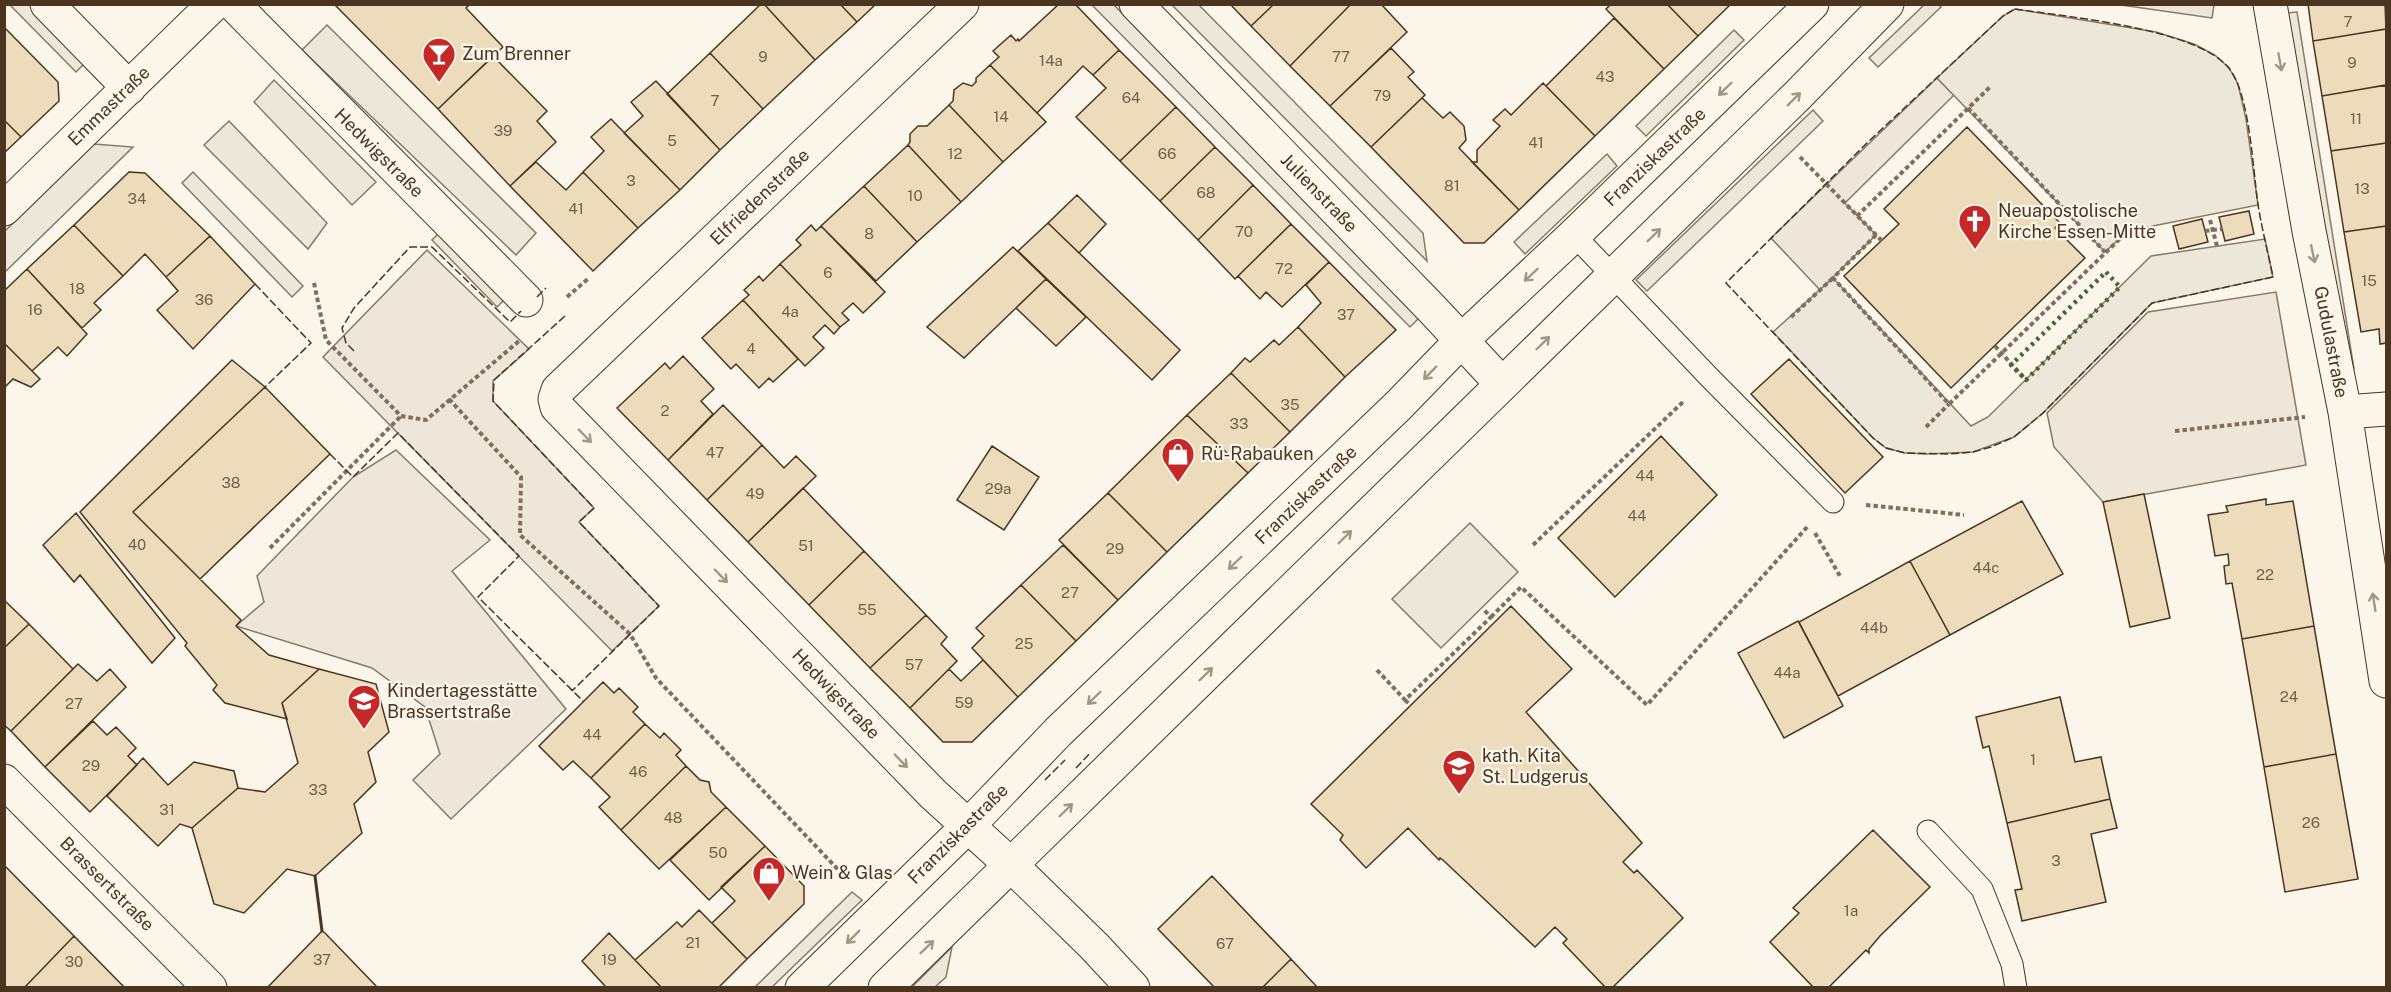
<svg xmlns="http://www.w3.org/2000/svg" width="2391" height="992" font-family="'Public Sans',sans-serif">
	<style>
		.green { fill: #ede6d9; stroke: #887966; stroke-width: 1.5 }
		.parking { fill: #ede7d9; stroke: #887966; stroke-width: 1.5 }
		.building { fill: #ecdcbc; stroke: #4a3520; stroke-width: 1.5 }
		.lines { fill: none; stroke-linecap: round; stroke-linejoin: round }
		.lane-casing { stroke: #4a3520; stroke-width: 23 }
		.street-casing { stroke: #4a3520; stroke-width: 35 }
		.secondary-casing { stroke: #4a3520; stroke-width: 35 }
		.path { stroke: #7f6f5c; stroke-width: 4; stroke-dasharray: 4.5 3; stroke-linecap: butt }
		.lane { stroke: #fbf6e9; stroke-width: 21 }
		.street { stroke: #fbf6e9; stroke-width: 33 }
		.secondary { stroke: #fbf6e9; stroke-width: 33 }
		.hedge { stroke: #436837; stroke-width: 4.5; stroke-dasharray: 3 4.5; stroke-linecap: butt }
		.fence { stroke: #4a3520; stroke-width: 1.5; stroke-dasharray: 8 3; stroke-linecap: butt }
		.wall { stroke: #4a3520; stroke-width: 3 }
		.oneway { stroke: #a29684 }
		.labels { text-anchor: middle; stroke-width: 4.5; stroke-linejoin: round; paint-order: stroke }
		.number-label { font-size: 15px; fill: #725f47 }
		.poi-label { font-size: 18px; fill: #4a3520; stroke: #fbf6e9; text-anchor: start }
		.street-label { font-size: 18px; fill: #4a3520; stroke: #fbf6e9 }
	</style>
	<rect width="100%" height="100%" fill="#fbf6e9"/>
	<path class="green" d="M1937 78 1954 95 1845 203 1876 235 1820 290 1771 238Z
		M427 250 529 349 493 381V401L594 508 579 522 659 606 612 651 323 357Z
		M2276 292 2306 465 2103 502 2054 447 2047 413 2148 312Z
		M396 450 490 540 452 571 566 709 451 819 413 780 440 754 425 707 372 668 236 626 264 602 257 576 353 477Z"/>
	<path class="parking" d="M10 5H30L86 62 76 72Z
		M1092 5H1114L1421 316 1410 327Z
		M1172 5H1199L1423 233 1427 261Z
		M1924 5H1939L1941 7 1878 67 1869 58Z
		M2121 5H2214L2212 18Z
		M2015 9 2156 32 2194 44 2215 55 2229 68 2238 84 2246 119 2258 205 2128 231 2105 252 1937 78 2003 16Z
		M2297 12 2354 369 2342 371 2285 13Z
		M327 25 536 233 516 255 302 50Z
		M1734 30 1744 40 1646 136 1636 126Z
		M274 80 376 182 352 205 254 102Z
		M1813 110 1823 121 1647 291 1636 280Z
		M229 121 327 223 308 249 204 145Z
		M94 144 133 147 5 272V231Z
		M1607 154 1617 166 1525 254 1514 242Z
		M193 172 303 286 292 297 182 183Z
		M442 230 507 297 497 307 432 240Z
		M2265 239 2273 277 2152 303 2043 413 2014 437 1973 452 1926 454 1905 453 1886 448 1873 438 1773 332 1833 278 1971 426 1988 417 2151 256Z
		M1470 523 1518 572 1441 648 1392 599Z
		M852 892 862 900 772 987H755Z
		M952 947 946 977 935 987H912Z"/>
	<path class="building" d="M334 4H470L466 8 503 47 438 109Z
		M761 4H764L815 60 763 109 710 53Z
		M764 4H840L857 22 815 60Z
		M840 4H876L857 22Z
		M1059 4H1075L1119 50 1093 75 1083 66 1037 113 990 65 999 57 993 51 1011 35 1016 41 1018 39 1019 41Z
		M1230 4H1274L1251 26Z
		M1274 4H1351L1290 66 1251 26Z
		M1351 4H1381L1407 32 1330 106 1290 66Z
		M1611 4H1667L1698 36 1664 69 1606 9Z
		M1667 4H1731L1698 36Z
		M2308 4H2385L2386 29 2313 41Z
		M1614 18 1664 69 1595 136 1546 86Z
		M4 27 58 82 59 101 21 137 4 120Z
		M2386 29V85L2322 96 2313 41Z
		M1391 48 1414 72 1408 77 1425 95 1371 147 1330 106Z
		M1119 50 1176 107 1120 161 1076 117 1106 88 1093 75Z
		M710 53 763 109 720 150 667 94Z
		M493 56 547 111 537 121 556 142 510 186 438 109Z
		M990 65 1046 122 1003 162 949 105 953 101 954 90 963 83 972 86 976 82V78Z
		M656 81 720 150 680 190 624 133 643 116 631 102Z
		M1543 83 1595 136 1519 210 1472 162H1477V150L1500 126 1493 120 1505 109 1511 115Z
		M2386 85V143L2331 151 2322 96Z
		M1422 98 1443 118 1450 112 1464 126 1466 140 1459 148 1519 210 1484 243H1464L1371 147Z
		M949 105 1003 162 961 202 908 145 910 142V134L918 126H927Z
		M1176 107 1215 147 1160 201 1120 161Z
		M611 119 680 190 638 228 583 172 604 151 591 137Z
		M4 120 21 137 4 153Z
		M1967 127 2059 222 2055 228 2085 258 1951 388 1844 276 1899 224 1884 209Z
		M2386 143V226L2344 232 2331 151Z
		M908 145 961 202 917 242 864 186Z
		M1215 147 1253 185 1198 240 1160 201Z
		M536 162 566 190 583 172 638 228 593 271 510 186Z
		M129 172 145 173 210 236 166 277 145 254 123 276 74 225Z
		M1253 185 1291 224 1235 279 1198 240Z
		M864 186 917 242 876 281 821 226Z
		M1077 195 1106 224 1079 253 1048 223Z
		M2249 211 2254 234 2225 241 2219 217Z
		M2202 219 2208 242 2179 249 2173 226Z
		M1048 223 1180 350 1152 380 1018 251Z
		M1291 224 1329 262 1282 307 1266 292 1260 299 1238 276Z
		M74 225 123 276 94 303 101 310 82 328 27 269Z
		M811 225 816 231 821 226 885 292 863 313 853 303 842 313 849 320 840 327 780 264 801 245 796 240Z
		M2386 226V343L2380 344 2379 329 2361 332 2344 232Z
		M210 236 255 284 193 349 157 310 178 291 166 277Z
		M1013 247 1046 279 964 358 927 327Z
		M1329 262 1396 330 1345 377 1298 327 1321 303 1306 285Z
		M780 264 840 327 834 334 825 325 813 337 824 348 805 366 743 300 749 295 744 290 759 276 763 281Z
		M27 269 87 334 67 356 58 347 32 371 4 343V291Z
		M1046 279 1086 317 1056 346 1016 308Z
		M743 300 798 359 773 382 769 378 759 388 736 364 731 369 702 338Z
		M1298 327 1345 377 1290 432 1231 373 1245 358 1250 362 1274 340 1279 345Z
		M4 343 40 379 31 387 13 379 4 388Z
		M683 356 714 389 701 401 713 414 668 460 617 408 665 363 670 369Z
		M1789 359 1883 457 1845 493 1751 394Z
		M232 360 265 387 133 512 241 620 236 626 269 655 319 669 282 703 287 719 225 703 213 690 217 685 185 646 187 643 80 512Z
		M1231 373 1290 432 1248 473 1187 415Z
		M265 387 330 454 200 579 133 512Z
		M723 405 762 445 707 500 668 460Z
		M1187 415 1248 473 1167 552 1108 493Z
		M1661 436 1717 495 1615 597 1558 538Z
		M762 445 784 468 796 456 816 476 748 542 707 500Z
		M992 446 1039 477 1004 530 957 500Z
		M803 488 864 551 809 605 748 542Z
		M1108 493 1167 552 1118 600 1059 540Z
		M2144 494 2170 618 2130 627 2103 502Z
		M2266 499V505L2293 501 2314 626 2242 639 2232 583 2226 584 2224 566 2229 565 2228 554 2215 556 2208 515 2228 512 2226 506Z
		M2022 501 2063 574 1950 635 1910 561Z
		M76 513 175 638 152 663 80 575 74 582 43 545Z
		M1063 545 1118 600 1076 641 1021 585Z
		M864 551 926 615 870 668 809 605Z
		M1910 561 1950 635 1838 696 1799 622Z
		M1021 585 1076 641 1018 697 972 648 984 636 976 628Z
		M5 601 29 624 4 648V601Z
		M1511 606 1572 669 1526 712 1642 843 1623 862 1634 873 1637 870 1683 918 1612 988H1606L1563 943 1567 939 1555 927 1535 947 1444 861 1440 858 1439 860 1408 828 1366 868 1340 840 1343 835 1311 804Z
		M926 615 947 637 941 644 957 661 910 708 870 668Z
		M1798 621 1843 706 1784 738 1738 653Z
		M29 624 73 669 11 731 4 725V648Z
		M2314 626 2336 754 2264 767 2242 639Z
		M983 660 1018 697 972 742H943L910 708 949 669 961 681Z
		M78 664 97 681 110 669 126 687 45 767 11 731Z
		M319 669 376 684 389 732 368 752 376 782 354 804 362 833 315 876 287 869 244 913 214 904 192 828 238 788 265 792 298 763 282 703Z
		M603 682 614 693 619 688 638 707 633 712 645 724 591 778 573 761 563 770 539 746Z
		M2060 697 2075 762 2101 757 2110 799 2007 823 1989 746 1983 748 1976 717Z
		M93 721 107 735 116 727 136 748 128 756 137 765 90 812 45 767Z
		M645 724 660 738 664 733 681 750 676 755 686 766 621 830 599 807 610 797 591 778Z
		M2336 754 2358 879 2285 892 2264 767Z
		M143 758 168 785 194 762 234 771 238 788 192 828 180 824 158 846 107 796Z
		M686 766 700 780 709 782 711 792 726 807 659 869 621 830Z
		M2110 799 2117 828 2091 834 2106 902 2022 921 2015 890 2022 889 2007 823Z
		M726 807 765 846 709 900 670 860Z
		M1873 830 1930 887 1880 936 1869 949V953L1866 950 1828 988H1814L1770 942 1799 913 1793 908Z
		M765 846 804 886V904L747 959 712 923 735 901 721 887Z
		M4 865 74 936 24 988H7L4 985Z
		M1212 876 1291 959 1262 988H1215L1158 929Z
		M699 910 747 959 718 988H662L635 960 677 922 682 927Z
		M322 931 325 933 378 988H267Z
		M609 933 635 960 662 988H604L605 986 582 961Z
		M74 936 125 988H24Z
		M1291 959 1318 988H1262Z"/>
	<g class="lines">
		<defs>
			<path id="lane" d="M1574 235 1709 377 1833 502
				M1928 831 1982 889 2012 964 2016 988"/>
			<path id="street" d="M47 4 129 88
				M233 4 526 300
				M962 4 558 390 555 399 557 407 933 794 1011 865 1094 946 1133 988
				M1136 4 1433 310 1501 383
				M2270 4 2309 231 2345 412 2386 681
				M4 209 214 4
				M2345 412 2386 409
				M4 781 210 988"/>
			<path id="secondary" d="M802 988 968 826 1058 732 1398 406 1462 340 1574 235 1812 4
				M885 988 1797 96 1887 4"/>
		</defs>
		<use href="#lane" class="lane-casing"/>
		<use href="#street" class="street-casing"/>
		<use href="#secondary" class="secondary-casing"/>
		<path class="path" d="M1968 108 2105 252
			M1800 157 1882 241
			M1857 216 1990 87
			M2210 220 2217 246
			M2205 231 2222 229
			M1876 235 1833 278 1949 404 2128 231
			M314 283 326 340 401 416 426 420 519 341
			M567 297 589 278
			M1791 317 1833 278
			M1995 346 2026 380
			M449 399 521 477 520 535 630 634 656 678 847 879
			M1926 427 1949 404
			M2175 431 2305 417
			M1866 505 1964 515
			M1815 533 1840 576
			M1533 545 1684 401
			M270 548 401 416
			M1491 617 1521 587 1647 705 1808 526
			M1377 670 1405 700 1491 617 1483 609
			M1405 700 1410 705"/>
		<use href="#lane" class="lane"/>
		<use href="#street" class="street"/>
		<use href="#secondary" class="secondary"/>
		<path class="hedge" d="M2106 272 2120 287 2026 380 2011 365Z"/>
		<path class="fence" d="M2015 9C2067 17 2194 28 2228 67 2250 92 2253 171 2258 205 2262 229 2268 253 2273 277L2152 303 2043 413 2014 437 1991 447 1973 452 1949 454 1905 453 1886 448 1873 438 1726 283 1868 142 2003 16Z
			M255 284 311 343 265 387
			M537 297 546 288
			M565 316 494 380 493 401 594 508 579 522 659 606 572 691
			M354 351 346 343 342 328 354 308 410 247H432L510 322 521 311
			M330 454 353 477 398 433 519 556 478 597 583 701
			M1076 768 1091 752
			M1045 780 1065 760"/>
		<path class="wall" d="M315 876 322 931"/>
	</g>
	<defs><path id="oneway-shaft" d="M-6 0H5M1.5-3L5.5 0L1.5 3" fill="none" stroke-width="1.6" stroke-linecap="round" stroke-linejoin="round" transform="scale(1.5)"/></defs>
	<g class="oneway">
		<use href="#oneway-shaft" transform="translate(2280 62) rotate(80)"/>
		<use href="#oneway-shaft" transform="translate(1725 89) rotate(136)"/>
		<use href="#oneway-shaft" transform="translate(1794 99) rotate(-45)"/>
		<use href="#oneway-shaft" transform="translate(1654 235) rotate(-44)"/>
		<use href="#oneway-shaft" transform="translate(2313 254) rotate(78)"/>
		<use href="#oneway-shaft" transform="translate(1531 275) rotate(137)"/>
		<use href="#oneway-shaft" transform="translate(1543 343) rotate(-44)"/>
		<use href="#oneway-shaft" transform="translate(1430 373) rotate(134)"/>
		<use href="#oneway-shaft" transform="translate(585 436) rotate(46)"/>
		<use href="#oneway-shaft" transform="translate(1345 537) rotate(-44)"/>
		<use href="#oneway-shaft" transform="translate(1235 563) rotate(136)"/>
		<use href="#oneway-shaft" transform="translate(721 576) rotate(46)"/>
		<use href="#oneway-shaft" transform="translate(2374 602) rotate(-99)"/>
		<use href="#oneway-shaft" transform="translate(1206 674) rotate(-44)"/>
		<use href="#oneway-shaft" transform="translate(1094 698) rotate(136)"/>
		<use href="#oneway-shaft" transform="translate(901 761) rotate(46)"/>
		<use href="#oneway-shaft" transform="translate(1066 810) rotate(-44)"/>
		<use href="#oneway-shaft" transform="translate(853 937) rotate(135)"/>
		<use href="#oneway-shaft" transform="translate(927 947) rotate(-44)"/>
	</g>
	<defs>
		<symbol id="bar-pin" viewBox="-11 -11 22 30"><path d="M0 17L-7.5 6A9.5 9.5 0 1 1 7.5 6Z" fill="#c62828" stroke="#fbf6e9"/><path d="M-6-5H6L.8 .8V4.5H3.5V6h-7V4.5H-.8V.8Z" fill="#fff"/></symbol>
		<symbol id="church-pin" viewBox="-11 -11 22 30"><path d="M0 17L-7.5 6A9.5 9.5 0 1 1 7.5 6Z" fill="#c62828" stroke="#fbf6e9"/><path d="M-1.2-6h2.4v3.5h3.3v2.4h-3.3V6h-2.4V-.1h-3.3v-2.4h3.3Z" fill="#fff"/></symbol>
		<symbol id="shop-pin" viewBox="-11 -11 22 30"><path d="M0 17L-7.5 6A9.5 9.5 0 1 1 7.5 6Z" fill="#c62828" stroke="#fbf6e9"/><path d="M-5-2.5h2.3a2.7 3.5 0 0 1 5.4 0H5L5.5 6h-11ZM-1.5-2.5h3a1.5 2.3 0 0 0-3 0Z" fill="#fff"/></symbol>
		<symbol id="school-pin" viewBox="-11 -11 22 30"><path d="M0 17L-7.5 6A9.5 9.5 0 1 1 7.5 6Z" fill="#c62828" stroke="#fbf6e9"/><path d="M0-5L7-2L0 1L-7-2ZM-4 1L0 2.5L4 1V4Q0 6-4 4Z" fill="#fff"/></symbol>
	</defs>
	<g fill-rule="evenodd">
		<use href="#bar-pin" x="420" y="35" width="38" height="52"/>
		<use href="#church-pin" x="1956" y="202" width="38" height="52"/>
		<use href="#shop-pin" x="1159" y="435" width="38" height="52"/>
		<use href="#school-pin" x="345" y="682" width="38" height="52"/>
		<use href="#school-pin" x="1440" y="747" width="38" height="52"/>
		<use href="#shop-pin" x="750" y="854" width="38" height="52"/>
	</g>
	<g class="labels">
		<g class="number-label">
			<text x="2348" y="27">7</text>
			<text x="763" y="62">9</text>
			<text x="1341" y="62">77</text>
			<text x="1051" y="66">14a</text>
			<text x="2352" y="68">9</text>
			<text x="1605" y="82">43</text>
			<text x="1382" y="101">79</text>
			<text x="1131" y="103">64</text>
			<text x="715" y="106">7</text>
			<text x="1001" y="122">14</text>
			<text x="2356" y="124">11</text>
			<text x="503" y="136">39</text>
			<text x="672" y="146">5</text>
			<text x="1536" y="148">41</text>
			<text x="955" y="159">12</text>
			<text x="1167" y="159">66</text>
			<text x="631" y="186">3</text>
			<text x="1452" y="191">81</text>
			<text x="2362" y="194">13</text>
			<text x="1206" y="198">68</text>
			<text x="915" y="201">10</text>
			<text x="137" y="204">34</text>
			<text x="576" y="214">41</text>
			<text x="1244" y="237">70</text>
			<text x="869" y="239">8</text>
			<text x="1284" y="274">72</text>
			<text x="828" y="278">6</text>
			<text x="2369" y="286">15</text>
			<text x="77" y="294">18</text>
			<text x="204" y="305">36</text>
			<text x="35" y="315">16</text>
			<text x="790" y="317">4a</text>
			<text x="1346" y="320">37</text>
			<text x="751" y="354">4</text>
			<text x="1290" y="410">35</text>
			<text x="665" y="416">2</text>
			<text x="1239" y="429">33</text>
			<text x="715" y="458">47</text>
			<text x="1645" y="481">44</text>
			<text x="231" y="488">38</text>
			<text x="998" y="494">29a</text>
			<text x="755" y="499">49</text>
			<text x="1637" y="521">44</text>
			<text x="137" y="550">40</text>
			<text x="806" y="551">51</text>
			<text x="1115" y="554">29</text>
			<text x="1986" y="573">44c</text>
			<text x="2265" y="580">22</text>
			<text x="1070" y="598">27</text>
			<text x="867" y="615">55</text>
			<text x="1874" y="633">44b</text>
			<text x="1024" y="649">25</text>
			<text x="914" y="670">57</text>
			<text x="1787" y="678">44a</text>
			<text x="2289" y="702">24</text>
			<text x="964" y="708">59</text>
			<text x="74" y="709">27</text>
			<text x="592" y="740">44</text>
			<text x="2033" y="765">1</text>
			<text x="91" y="771">29</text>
			<text x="638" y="777">46</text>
			<text x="318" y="795">33</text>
			<text x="167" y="815">31</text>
			<text x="673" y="823">48</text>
			<text x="2311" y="828">26</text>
			<text x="718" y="858">50</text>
			<text x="2056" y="866">3</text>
			<text x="1851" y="916">1a</text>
			<text x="693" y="948">21</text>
			<text x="1225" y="949">67</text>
			<text x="322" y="965">37</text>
			<text x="609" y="965">19</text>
			<text x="74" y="967">30</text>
		</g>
		<g class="poi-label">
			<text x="462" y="60">Zum Brenner</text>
			<text x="1998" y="217">Neuapostolische<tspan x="1998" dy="21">Kirche Essen-Mitte</tspan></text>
			<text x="1201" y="460">Rü-Rabauken</text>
			<text x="387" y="697">Kindertagesstätte<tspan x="387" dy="21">Brassertstraße</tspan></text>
			<text x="1482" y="762">kath. Kita<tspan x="1482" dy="21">St. Ludgerus</tspan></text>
			<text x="792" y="879">Wein &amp; Glas</text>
		</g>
		<g class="street-label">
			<text transform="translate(109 106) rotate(-44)" y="6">Emmastraße</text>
			<text transform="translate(379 153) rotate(45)" y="6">Hedwigstraße</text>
			<text transform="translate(1655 157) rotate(-44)" y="6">Franziskastraße</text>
			<text transform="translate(1319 193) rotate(46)" y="6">Julienstraße</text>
			<text transform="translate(760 197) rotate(-44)" y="6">Elfriedenstraße</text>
			<text transform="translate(2331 342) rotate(79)" y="6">Gudulastraße</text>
			<text transform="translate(1306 495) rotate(-44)" y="6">Franziskastraße</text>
			<text transform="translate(836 694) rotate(46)" y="6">Hedwigstraße</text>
			<text transform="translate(958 834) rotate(-45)" y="6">Franziskastraße</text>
			<text transform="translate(107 884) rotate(45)" y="6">Brassertstraße</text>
		</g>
	</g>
	<rect width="2391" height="992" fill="none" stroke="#4a3520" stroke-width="12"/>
</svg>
